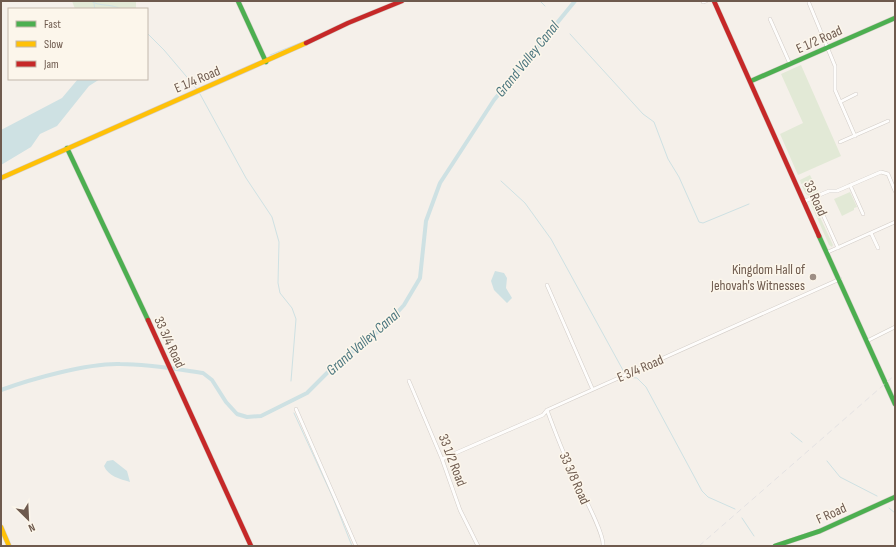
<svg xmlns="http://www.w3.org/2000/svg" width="896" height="547" font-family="'Sofia Sans Condensed',sans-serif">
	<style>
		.green { fill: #e2e9d6 }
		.water { fill: #cee1e3 }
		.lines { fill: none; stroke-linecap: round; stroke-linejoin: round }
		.stream { stroke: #cee1e3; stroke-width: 1 }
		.canal { stroke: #cee1e3; stroke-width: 4 }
		.street-casing { stroke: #d3cdc8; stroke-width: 4 }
		.fast-casing { stroke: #d2ccc5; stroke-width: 5.5 }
		.slow-casing { stroke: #d2ccc5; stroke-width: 5.5 }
		.jam-casing { stroke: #d2ccc5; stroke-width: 5.5 }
		.street { stroke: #fefdfc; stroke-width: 3 }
		.fast { stroke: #4caf50; stroke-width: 4.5 }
		.slow { stroke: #ffc107; stroke-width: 4.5 }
		.jam { stroke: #c62828; stroke-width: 4.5 }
		.rail { stroke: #e4e2e3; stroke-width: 1; stroke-dasharray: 6 4; stroke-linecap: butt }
		.poi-dot { fill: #9d8e85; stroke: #fcf6eb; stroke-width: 1.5 }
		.labels { text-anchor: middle; stroke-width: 3; stroke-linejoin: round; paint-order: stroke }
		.street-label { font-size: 14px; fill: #6e5a4e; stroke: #fcf6eb }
		.poi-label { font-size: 14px; fill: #6e5a4e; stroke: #fcf6eb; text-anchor: end }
		.water-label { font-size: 15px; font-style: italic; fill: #4b767f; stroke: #fcf6eb }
	</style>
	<rect width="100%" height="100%" fill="#f5f0ea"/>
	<path class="green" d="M72 1H136V9H75Z
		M801 65 841 156 798 175 780 134 803 123 781 74Z
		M810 175 818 191 809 196 806 194 802 186 805 185 804 183 801 184 800 180Z
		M850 192 857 207 854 208V210L842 216 834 199Z
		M811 201 813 202 833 245 832 247 829 245 811 204Z"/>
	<path class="water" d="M78 79H100L89 86 57 126 40 134 31 147 1 165V130L62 98Z
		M495 271 504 273 507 278 506 288 512 298 507 303 494 290 491 281Z
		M113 460 127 471 130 482C120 479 108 476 104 466L107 461Z"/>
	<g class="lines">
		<path class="stream" d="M91 1C99 7 110 3 121 9
			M540 1 545 6
			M94 4 95 9
			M147 33 164 50 197 89
			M570 34 643 114 654 122 668 159 679 177 699 222 703 223 749 204
			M270 55 300 43
			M200 94 246 178 272 217 279 242 278 283 280 293 292 308 296 319 291 381
			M501 181 525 203 551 239 624 372
			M627 377 637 378 646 387 702 491 708 497 735 509
			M294 413 333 498 352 546
			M791 433 802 442
			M827 461 840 477 877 496
			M889 508 895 513
			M742 518 754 536"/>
		<path class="canal" d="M1 390C31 379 88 363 120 364 148 364 176 369 203 373L212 380 226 402 237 414 247 417 261 416 307 393 333 367 385 326 404 305 420 278 426 221 440 183 494 100 575 1"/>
		<defs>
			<path id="street" d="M703 2 706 1
				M809 3 835 66V90L855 136
				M770 19 790 64
				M840 102 856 94
				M840 142 888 121
				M850 185 863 214
				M815 197 838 248
				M805 201 829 191H837L881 172 888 174 895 191
				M871 233 878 248
				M828 252 895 222
				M547 285 592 388
				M867 341 895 327
				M409 381 442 459 460 510 478 546
				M296 409 356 546
				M547 410C554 429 561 448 570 467 576 482 605 533 603 546
				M442 459 543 415 547 410 840 279"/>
			<path id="fast" d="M238 1 266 62
				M751 81 895 18
				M67 148 148 320
				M819 236 895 404
				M775 546 820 531 895 497"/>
			<path id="slow" d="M1 178 306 43
				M1 527 9 546"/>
			<path id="jam" d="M714 1 819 236
				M306 43 348 23 402 1
				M148 320 251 546"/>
		</defs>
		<use href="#street" class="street-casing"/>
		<use href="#fast" class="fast-casing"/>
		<use href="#slow" class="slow-casing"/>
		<use href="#jam" class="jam-casing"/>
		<use href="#street" class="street"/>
		<use href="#fast" class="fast"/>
		<use href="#slow" class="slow"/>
		<use href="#jam" class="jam"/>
		<path class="rail" d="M699 546 895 375"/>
	</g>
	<circle class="poi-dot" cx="813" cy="277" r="4"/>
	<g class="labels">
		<g class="street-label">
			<text transform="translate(819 39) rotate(-24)" y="5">E 1/2 Road</text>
			<text transform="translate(197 79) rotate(-23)" y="5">E 1/4 Road</text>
			<text transform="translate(816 198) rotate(66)" y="5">33 Road</text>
			<text transform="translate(170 342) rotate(65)" y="5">33 3/4 Road</text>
			<text transform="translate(640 368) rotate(-23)" y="5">E 3/4 Road</text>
			<text transform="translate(453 460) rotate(69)" y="5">33 1/2 Road</text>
			<text transform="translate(575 478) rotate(66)" y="5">33 3/8 Road</text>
			<text transform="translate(831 513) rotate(-24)" y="5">F Road</text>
		</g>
		<g class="poi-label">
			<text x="805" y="274">Kingdom Hall of<tspan x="805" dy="16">Jehovah's Witnesses</tspan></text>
		</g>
		<g class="water-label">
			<text transform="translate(527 59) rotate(-51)" y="5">Grand Valley Canal</text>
			<text transform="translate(363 342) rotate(-41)" y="5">Grand Valley Canal</text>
		</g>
	</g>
	<rect width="896" height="547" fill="none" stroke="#6e5a4e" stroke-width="4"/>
	<rect x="8" y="8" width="140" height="72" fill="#fcf6eb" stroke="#c3b8ac"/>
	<rect x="16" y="21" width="20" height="6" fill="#4caf50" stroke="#c3b8ac"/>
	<text x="44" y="28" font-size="12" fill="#6e5a4e">Fast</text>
	<rect x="16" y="41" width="20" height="6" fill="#ffc107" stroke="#c3b8ac"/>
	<text x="44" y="48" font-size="12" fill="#6e5a4e">Slow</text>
	<rect x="16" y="61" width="20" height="6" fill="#c62828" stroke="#c3b8ac"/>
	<text x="44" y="68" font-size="12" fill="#6e5a4e">Jam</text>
	<g transform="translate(28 519) rotate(156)" stroke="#fcf6eb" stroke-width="3" paint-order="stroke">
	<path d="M0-3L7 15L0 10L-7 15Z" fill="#6e5a4e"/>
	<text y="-6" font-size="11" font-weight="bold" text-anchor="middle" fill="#6e5a4e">N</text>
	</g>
</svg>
